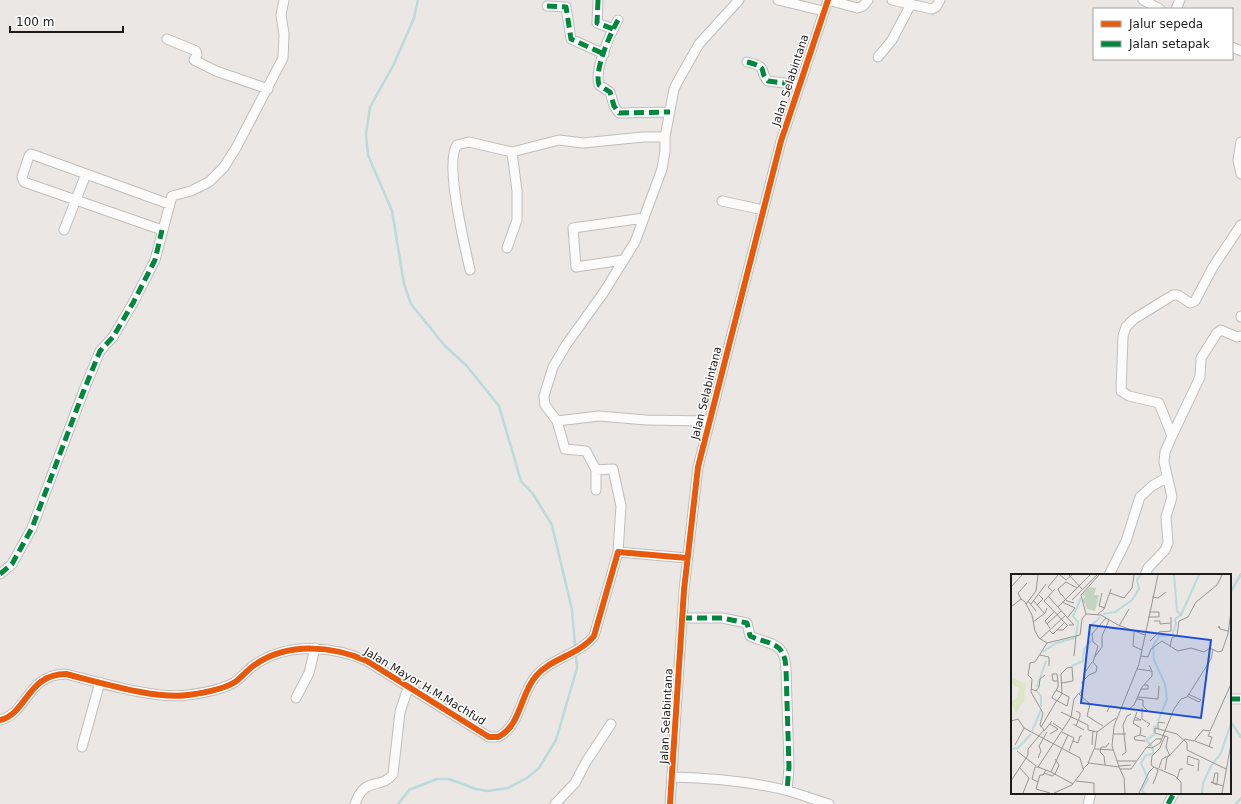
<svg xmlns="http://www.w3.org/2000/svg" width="1241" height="804" font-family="'DejaVu Sans',sans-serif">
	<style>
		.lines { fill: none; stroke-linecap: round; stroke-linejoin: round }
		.stream { stroke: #badadb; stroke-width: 2.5 }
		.minor-casing { stroke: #c0bebd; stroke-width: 11 }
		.minor { stroke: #fcfbfb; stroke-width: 9 }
		.quiet { stroke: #00873e; stroke-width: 5; stroke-dasharray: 10 5; stroke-linecap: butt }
		.cycleway-casing { stroke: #fff; stroke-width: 8 }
		.cycleway { stroke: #e8590c; stroke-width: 6 }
		.labels { text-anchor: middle; stroke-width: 3; stroke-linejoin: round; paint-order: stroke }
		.street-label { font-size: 11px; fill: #1c1c1c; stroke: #fff }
		.inset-river { fill: none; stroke: #badadb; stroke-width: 2 }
		.inset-road { fill: none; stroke: #989694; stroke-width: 1 }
		.view { fill: #1d4ed8; fill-opacity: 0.15; stroke: #1d4ed8; stroke-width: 2 }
		.inset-edge { fill: none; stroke: #1c1c1c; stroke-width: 2 }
	</style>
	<rect width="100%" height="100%" fill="#eae7e4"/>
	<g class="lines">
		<path class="stream" d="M1230 593 1241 574
			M1230 721 1241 737
			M398 804 409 790 437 779H449L476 789 487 791 508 788 527 778 539 768 556 740 577 668 572 610 552 525 533 494 521 481 499 406 466 365 445 346 411 304 404 284 392 211 368 155 366 134 370 107 394 64 414 18 418 0
			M1236 804 1241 798"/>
		<defs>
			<path id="minor" d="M598 0 597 23 613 29
				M778 0 823 11
				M828 0 857 8 863 6 868 0
				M892 0 932 9 936 7 940 0
				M1143 0 1160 9
				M547 6 566 7 571 39 604 54
				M1176 9 1180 0
				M618 20C610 34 594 70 599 85L610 92 614 106 619 113 670 112
				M167 39 196 51 197 55 194 60 216 71 268 89
				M1232 47 1241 51
				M878 57 892 40 911 4
				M747 62C771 68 757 70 768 81L799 85
				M1241 142 1238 160 1241 174
				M722 201 763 210
				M64 230 86 174
				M162 230 24 182 22 177 29 156 31 154 169 204
				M507 248 517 220V191L512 152
				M623 260 576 267 573 228 644 218
				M470 270C465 247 444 162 457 145L469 142 512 152 559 140 583 143 643 137H665
				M1241 316V317
				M557 421 545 405 544 396 553 367 566 345 604 292 635 242 662 169 665 151V137L674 89 678 81 699 44 739 0
				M1172 436 1200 377 1201 358 1217 333 1221 330 1237 337 1241 336
				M596 470 586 451 565 449 557 421 599 416 646 420 709 421
				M596 490V470L613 469 621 506 618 552
				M0 574 12 564 32 528 84 390 100 351 113 337 133 303 155 260 172 196 191 191 209 182 224 167 236 148 283 58 284 34 281 15 284 0
				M1109 575 1126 541 1140 497 1152 486 1166 478
				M1145 575 1148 568 1165 550 1168 543 1166 517 1172 497 1164 462 1165 452 1172 436 1159 403 1129 396 1121 391 1123 336 1126 327 1134 319 1173 295H1178L1190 303 1195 301 1213 267 1241 225
				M682 618H722L747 623 750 636C770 645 785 641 786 669L789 767 787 790
				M296 698 309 673 315 648
				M1230 699H1241
				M0 720C27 714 27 674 66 674 98 682 157 700 188 695 203 693 222 690 235 682 242 677 248 669 256 664 289 642 333 646 367 661L489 737H498C521 726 520 694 536 676 551 658 579 655 594 636L618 552 687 558
				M82 747 100 682
				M672 777C711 778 748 781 785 790 800 794 815 800 829 804
				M355 804C365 775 380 791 393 774L400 712 408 688
				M555 804 575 783 586 762 611 724
				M670 804 684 590 698 467 781 141 828 0
				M1088 804 1091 793
				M1168 804 1174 793"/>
		</defs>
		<use href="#minor" class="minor-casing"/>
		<use href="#minor" class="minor"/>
		<path class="quiet" d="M598 0 597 23 613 29
			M547 6 566 7 571 39 604 54
			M618 20C610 34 594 70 599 85L610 92 614 106 619 113 670 112
			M747 62C771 68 757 70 768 81L799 85
			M0 574 12 564 32 528 84 390 100 351 113 337 133 303 155 260 162 230
			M682 618H722L747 623 750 636C770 645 785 641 786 669L789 767 787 790
			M1230 699H1241
			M1168 804 1174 793"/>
		<defs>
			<path id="cycleway" d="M0 720C27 714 27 674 66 674 98 682 157 700 188 695 203 693 222 690 235 682 242 677 248 669 256 664 289 642 333 646 367 661L489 737H498C521 726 520 694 536 676 551 658 579 655 594 636L618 552 687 558
				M670 804 684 590 698 467 781 141 828 0"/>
		</defs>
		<use href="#cycleway" class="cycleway-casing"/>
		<use href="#cycleway" class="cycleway"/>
	</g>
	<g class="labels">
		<g class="street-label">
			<text transform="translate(790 80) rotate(-72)" y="4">Jalan Selabintana</text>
			<text transform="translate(706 393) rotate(-76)" y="4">Jalan Selabintana</text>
			<text transform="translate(425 686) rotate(31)" y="4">Jalan Mayor H.M.Machfud</text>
			<text transform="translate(666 716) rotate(-87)" y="4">Jalan Selabintana</text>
		</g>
	</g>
	<g transform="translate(1011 574)">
		<rect width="220" height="220" fill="#eae7e4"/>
		<path d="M0 103 15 110 13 127 5 139 0 128 6 124 8 114 0 109Z" fill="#dce5c5"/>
		<path d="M78 13 85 14 83 21H88L84 37 76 35 74 29 71 28 74 22 71 21Z" fill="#c5d3c1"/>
		<path class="inset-river" d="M92 40 104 38 121 26 128 15 126 6 130 1M170 41 188 1M80 61 78 53 90 43M65 62 67 48 62 42 70 24M32 78 45 69 64 64M61 92 72 87 73 75 81 66M26 113 35 87M26 117 30 122V133M147 147 156 125 154 110 143 86 142 72 148 62 161 61 165 50 164 45 170 41 166 37 163 1M21 157 30 136M0 175 7 174 20 160M133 219 131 216 137 205 130 189 135 181 142 180V174L135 166 143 161V153L146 152M191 219 192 209 200 192 210 179 220 149"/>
		<path class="inset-road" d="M49 1 55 6 61 1M58 1 72 16M0 13 11 1M44 15 33 27 57 52M41 17 37 13 47 1M91 19 88 32 94 34M99 19 113 24 121 14 123 1M50 20 56 27 63 29M50 21 47 15 55 8 66 14M37 22 63 51H58M141 23 147 24 155 18M10 25 7 19 16 9M61 26 86 1M17 27 25 37M23 27 33 39M51 28 64 34 57 43M15 30 25 17 27 1M20 30 35 10M26 31 32 25 28 21M0 33 10 25 14 28 21 41 24 57 28 64 36 69M47 33 79 1M75 40 70 21 88 1M87 40 93 35 100 15M137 43H148V38H138M143 47H149V50L159 49M22 48 34 39 36 34M36 50 50 37M108 52 118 35M39 54 34 47 43 38M207 54 208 52 209 55 217 57M38 56 42 60 53 49M46 56H52L57 51M123 58 122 72 131 76M29 65 55 41M139 67 148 58 160 57V43M36 69 69 61 71 45 75 40 90 41 107 51 134 61M159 72 161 64 166 61 168 47 177 43 185 28 206 11 211 1M207 78 211 77 217 60 220 37M29 81 38 83V92M63 82 65 62M130 82 137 83 140 75 151 67 167 77 180 74 193 78 199 74 207 78M83 84 91 73V62L98 46M126 95 141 97 138 91M73 100 81 88M47 107H42L41 100H46L47 107V113M20 115 25 117 28 113 29 105 34 101M130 115H137V111H133M45 116 58 123 56 132 41 124V123L47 113M177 120 190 126 188 128M176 122 188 128M127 123 147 125 148 112M126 125 132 126V132L137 137M46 127 51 120 50 100 56 94 61 93 62 107 51 109M110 133 118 135 123 131 131 113 141 102V97M131 134V145L139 150 136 153M65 137 69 139V142L65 152M50 138 77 151V156L86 158M96 138 99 132 110 134M126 138 122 149 130 154 129 161 135 163M123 146H130L124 143M0 147 7 145 13 154 69 184 72 195 78 189 108 193 113 204 114 219M42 149 52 156M39 150 47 155 39 160M62 150 73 156M92 152 76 142 79 130 68 120 72 115 71 108 78 101 85 98 86 93 82 88 87 72 82 68 81 60 95 44M30 153 46 126M147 155V148L154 149M33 157 41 147M51 158 63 164 58 177M102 160H115M57 161 40 198 62 210M129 161 123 163 124 166 134 167M62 167 67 169 69 162H71M184 167 202 174M4 171 13 154M81 171 82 157M136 173 141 174 149 169 163 135 170 125 176 123 200 85 202 75M198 173 201 163 197 162 199 158M84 175 102 176M6 177 25 192M111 181 115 178 112 151 116 142 120 140M159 182 155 173 157 163 144 159V154L166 160 176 169V176L215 195M27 184 30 177 28 172 36 158M106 187H125M77 189 84 173 86 158 105 144M94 191 93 182 89 178 90 173H95L98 169M108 192 120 191M183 192 176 190 177 182 188 186 187 197M8 193 18 204 12 219M27 193 60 143 63 125 68 119M27 193H24L21 205 27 208 25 215 39 219M27 193 40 198M108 193 101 172 103 152 128 90 147 1M143 193 140 191 141 182 149 174 154 162M148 194 151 185 159 181M109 195H120L135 174 145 165H151M154 196 156 184 174 165 183 167 192 156 199 157 220 110M33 199 41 202 44 200 48 191 44 185M166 205 169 195H172M0 207 17 181V175L33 156 29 151 32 139 20 118 21 105 17 101 19 89 24 88 36 69M65 207 83 209V219M27 208 29 201H32L35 196M202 208 204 199H207L206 210M142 210 147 197 145 194M206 211 200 208 212 212M43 219 61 211 73 195M128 219 138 198 143 193 164 202 170 208V219M211 219 220 170"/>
		<path class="view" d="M79 51 200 66 190 144 70 129Z"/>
		<rect width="220" height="220" class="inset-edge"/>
	</g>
	<rect x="1093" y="8" width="140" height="52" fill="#ffffff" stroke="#a4a4a4"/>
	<rect x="1101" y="21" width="20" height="6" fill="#e8590c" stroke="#a4a4a4"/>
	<text x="1129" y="28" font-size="12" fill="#1c1c1c">Jalur sepeda</text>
	<rect x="1101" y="41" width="20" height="6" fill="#00873e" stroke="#a4a4a4"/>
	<text x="1129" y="48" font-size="12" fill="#1c1c1c">Jalan setapak</text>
	<path d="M10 26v6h113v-6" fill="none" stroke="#1c1c1c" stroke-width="2"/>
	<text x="16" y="26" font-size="12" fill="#1c1c1c" stroke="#ffffff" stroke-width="3" paint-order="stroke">100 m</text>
</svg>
